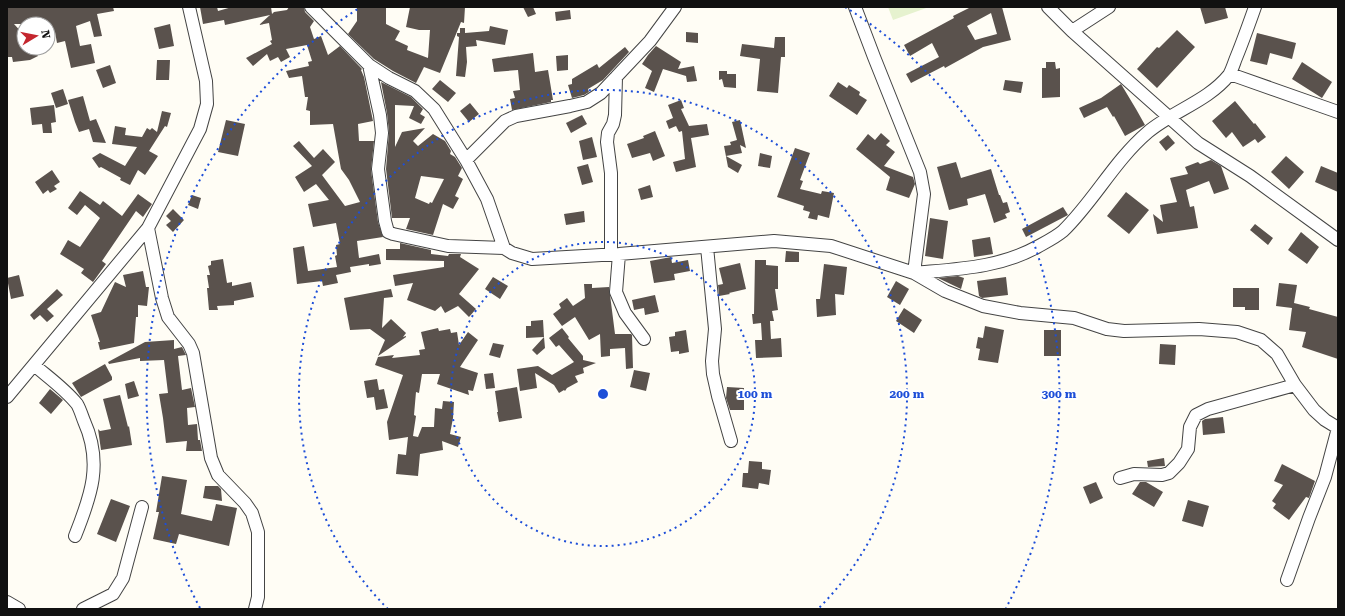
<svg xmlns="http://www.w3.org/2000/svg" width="1345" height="616" font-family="'Roboto Serif',serif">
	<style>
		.pitch { fill: #e6f2cf }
		.building { fill: #5a524d; fill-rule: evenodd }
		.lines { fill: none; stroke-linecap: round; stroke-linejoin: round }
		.minor-casing { stroke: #444; stroke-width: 14 }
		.minor { stroke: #fff; stroke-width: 12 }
		.ring { fill: none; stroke: #1d4ed8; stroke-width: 2; stroke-dasharray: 2 4 }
		.centre { fill: #1d4ed8; stroke: #fff; stroke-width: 2 }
		.ring-label { font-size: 12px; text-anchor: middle; font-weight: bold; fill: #1d4ed8; stroke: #fff; stroke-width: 4; stroke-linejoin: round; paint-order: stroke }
	</style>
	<rect width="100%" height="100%" fill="#fffdf5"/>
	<path class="pitch" d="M888 7H929L893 20Z"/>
	<path class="building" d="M7 7H113L114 11 97 14 102 36 94 37 90 21 76 26 80 46 91 44 95 63 71 68 65 41 57 43 55 32 53 33 48 24H14L24 35V48H33L38 56 30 60 13 62 12 57H7Z
		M200 7H217L218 11 232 7H271L272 14 274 12 287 10 289 7H304L305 12 314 21 310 27 314 39 321 36 328 55 340 46 362 69 361 70 364 77 373 121 358 124 359 141H374L371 170 378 222 383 237 357 241 359 258 379 254 381 264 369 266V264L350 267 351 272 336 275 338 283 323 286 322 281 297 284 293 248 304 246 308 271 337 267 335 256 337 255 336 245 340 244 336 223 313 227 308 204 329 200 316 184 304 192 295 177 312 166 293 146 299 141 314 158 323 149 335 162 322 175 345 206 360 202 349 180 341 169 333 124 310 125V111L306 110 308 97H305L302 76 289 78 286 71 309 66 308 62 312 61 307 45 286 49 290 57 281 62 278 57 270 61 267 54 253 66 246 58 272 44 270 41 272 40 269 23 259 25 270 15 225 25 224 20 203 24Z
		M357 7H386V24L400 31 395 40 408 46 407 50 428 58 430 30H419L406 27 410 7H465L464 23 461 22 440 73 424 67 416 83 393 71 374 59 348 34 357 21Z
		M523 7H533L536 14 528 17Z
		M971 7H1003H1002L1011 40 983 47 945 68 944 66 911 83 906 74 939 57 932 43 910 56 904 45 954 18 953 16ZM991 13 997 34 975 40 967 26Z
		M1200 7H1225L1228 18 1205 24Z
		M570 10 571 19 556 21 555 12Z
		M170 24 174 46 159 49 154 28Z
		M490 26 508 30 505 45 476 40 477 46 466 47 467 62 465 77 456 76 459 37 457 36V33H460V28H465V33L489 31Z
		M1177 30 1195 47 1157 88 1137 69 1157 47 1159 48Z
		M686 32 698 33V43L686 42Z
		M1257 33 1296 43 1292 59 1270 53 1267 65 1250 61Z
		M775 37H785V57H781L778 93 757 91 760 59 740 56 742 44 774 48Z
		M656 46 681 62 678 69 694 66 697 81 687 82 686 76 663 69 654 92 645 88 652 71 642 64 648 55Z
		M625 47 629 52 603 80 588 89 589 92 584 95 572 98 568 85 572 84V79L597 64 599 68Z
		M533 53 535 72 548 70 553 100H551V102L512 110 510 99 515 98 513 91 520 90 518 70 494 72 492 59Z
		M568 55V70L557 71 556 56Z
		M157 60H170L169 80H156Z
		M1046 62H1055L1056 69 1060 68V97L1042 98V68H1046Z
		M1302 62 1332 82 1322 98 1292 79Z
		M110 65 116 83 103 88 96 70Z
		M719 71H727V74H736V88L724 87 722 79 719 80Z
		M440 80 456 93 448 102 432 89Z
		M1005 80 1023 82 1021 93 1003 90Z
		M381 82 411 97 423 109 420 114 425 117 421 124 409 118 414 106 395 105V147L402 132 425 128 413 141 418 146 433 134 445 141 451 151 450 154 455 157 462 168 458 176 463 179 455 196 459 198 453 209 443 204 433 235 406 229 410 218H392L386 169 389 132 387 113ZM421 176 444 179 432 203 430 202 429 204 415 198Z
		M838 82 847 88 849 85 860 92 859 95 867 100 857 115 829 96Z
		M1121 84 1136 109 1145 125 1125 136 1114 116 1113 117 1107 107 1084 118 1079 108 1101 98Z
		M63 89 68 104 56 108 51 93Z
		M83 96 90 121 96 119 106 143 93 142 89 129 79 132 75 122 68 100Z
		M681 100 684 108 681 109 689 126 707 124 709 135 691 138 696 167 676 172 673 162 685 159 682 131 679 132 676 126 669 129 666 121 673 118 668 105Z
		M1235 101 1254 124 1255 123 1266 137 1258 143 1255 139 1243 147 1232 132 1226 138 1212 121Z
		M470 103 479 114 469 122 460 111Z
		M54 105 56 122 51 123 52 133H43L42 124 32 125 30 108Z
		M162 111 171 113 167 127 165 126 149 151 158 156 145 175 138 170 130 185 120 180 121 178 101 167 99 168 92 158 100 153 125 166 137 147 112 144 115 126 126 128 125 135 142 137 147 128 150 130 152 128 157 132Z
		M582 115 587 124 571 133 566 123Z
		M226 120 245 124 238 156 218 152Z
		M740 120 746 148 740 145 742 153 726 156 742 165 738 173 728 167 724 146 731 145 730 142 737 140 732 122Z
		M655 131 665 156 653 161 650 153 632 158 627 144 644 138 643 136Z
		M881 133 890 141 886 145 895 152 884 166 913 177 915 184 909 198 886 190 890 177 856 149 868 134 875 140Z
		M1168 135 1175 143 1166 151 1159 142Z
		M592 137 597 157 583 160 579 141Z
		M795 148 810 153 800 180 803 181 800 189 821 194 822 191 834 193 829 218 818 215 817 220 808 218 810 212 803 210 804 206 777 197Z
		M760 153 772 156 770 168 758 166Z
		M1286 156 1304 172 1289 189 1271 172Z
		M1211 160 1221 166 1229 189 1214 194 1209 181 1186 190 1190 207 1194 206 1198 228 1157 234 1153 214 1163 222 1160 205 1177 202 1170 178 1188 174 1185 167 1198 162 1200 164Z
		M956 162 961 178 991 169 999 195H1000L1003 203 1007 202 1010 212 1005 214 1007 218 994 223 985 194 967 199 968 205 949 210 937 167Z
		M588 164 593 182 582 185 577 167Z
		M1321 166 1338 173V192L1315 182Z
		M52 170 60 182 54 186 57 189 50 193 48 190 43 194 35 182Z
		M650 185 653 197 641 200 638 189Z
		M80 191 100 205 103 201 122 216 138 194 152 204 143 217 136 211 102 261 106 264 93 282 81 273 84 269 60 254 68 240 80 247 100 218 85 205 77 215 68 208Z
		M1126 192 1149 210 1129 234 1107 216Z
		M192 195 201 198 198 209 188 205Z
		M1063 207 1068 215 1026 237 1022 229Z
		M173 209 184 220 173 232 166 225 171 221 166 216Z
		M584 211 585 222 566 225 564 214Z
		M930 218 948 221 943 259 925 256Z
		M1255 224 1273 238 1268 245 1250 230Z
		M1301 232 1319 247 1307 264 1288 250Z
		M990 237 993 254 974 257 972 240Z
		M400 243 431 250V254L448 256 449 254H461L460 257 479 269 459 294 476 309 469 317 458 306 445 313 441 306 435 311 407 300 413 283 395 286 393 275 444 267V261L386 260V249H400Z
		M786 251 799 252V262H785Z
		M671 257 672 263 688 260 690 271 674 274 675 280 654 283 650 261Z
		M223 259 227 283 232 282V286L251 282 254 297 234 301V305L217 306 218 310H209L207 288H209L207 275H210L208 266 211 265V261Z
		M755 260H766V265L778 266V289H775L778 310 772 311 774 321H770L771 339 781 338 782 357 756 358 755 340H762L761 323 753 324 752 314H754Z
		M740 263 746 289 729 293 730 294 719 296 718 285 723 284 719 268Z
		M824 264 847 267 844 295 835 294 836 315 817 317 816 299H820Z
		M143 271 146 287H149L147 306 138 305V317H136L134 343 100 350 98 342H100L91 315 101 312 115 282 126 287 123 275Z
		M19 275 24 296 11 299 7 278Z
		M958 276 964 278 961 289 938 278Z
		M493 277 508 286 500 299 485 289Z
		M1006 277 1008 295 982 298 979 296 977 281Z
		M896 281 909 289 900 305 887 297Z
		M1279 283 1297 285 1294 303 1310 307 1309 309 1338 317V359L1302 347 1306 332 1289 330 1292 308 1276 306Z
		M584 284H592V288L609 287 615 334H631L632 335 633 368 626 369 625 348 610 349V356L601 357 600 334 589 340 575 317 562 326 553 314 561 308 559 304 567 298 573 306 585 298Z
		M1233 288H1259V310H1245V307H1233Z
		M57 289 63 295 47 309 54 316 47 322 40 315 34 320 30 315Z
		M391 289 393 297 384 298 382 328 391 319 406 333 403 337 406 336V337L378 356 385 340 370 329 350 330 344 298Z
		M655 295 659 312 645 315 644 308 634 310 632 300Z
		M904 308 922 320 914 333 896 321Z
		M543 320 544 337 526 338V326H531V321Z
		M985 326 1004 330 998 363 978 360 980 349 976 348 978 337 983 338Z
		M438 328 439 331 450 329 451 333 457 332 459 345 468 332 478 340 460 367 478 373 473 391 468 390 469 395 437 384 440 374H422L419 393 416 392 414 415 416 416 413 436 418 437 422 427H434L435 408 442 409 443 401 454 402 453 418 450 434 461 437 458 447 442 441 443 450 420 454 418 476 396 474 398 454 406 455 408 437 389 440 387 422 403 375 375 365 378 357 394 355 392 358 420 355 419 350 425 349 421 332Z
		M562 328 569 337 568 338 583 356V360L596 363 583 368 584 373 575 376 578 382 567 388 565 391 564 390 559 393 554 385 535 373 537 388 520 391 517 369 538 366 552 375 574 362 559 345 556 347 549 338Z
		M686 330 689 352 679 354V351L671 352 669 337 675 336V332Z
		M1044 330H1061V356H1044Z
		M544 337 545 348 537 355 532 350Z
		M174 340V349L182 347 186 355 178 356 182 390 191 388 195 407 187 408 188 425 197 424 198 440H200L202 451H186L187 441 166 443 163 418 159 394 168 393 164 360 140 361V358L109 364 108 362 145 342Z
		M493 343 504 345 500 358 489 355Z
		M1160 344 1176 345 1175 365 1159 364Z
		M105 364 112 377V380L81 397 72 383Z
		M634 370 650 373 646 391 630 387Z
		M493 373 495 388 486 389 484 374Z
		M377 379 379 390 384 389 388 408 376 410 374 397 367 398 364 381Z
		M134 381 139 396 128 399 125 384Z
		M517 387 522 418 499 422 497 412H498L495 391Z
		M727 387 744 388V410H730L726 398Z
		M50 389 63 400 51 414 39 403Z
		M120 395 128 427 129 426 132 445 101 450 98 429 100 431 111 429 103 399Z
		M1223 417 1225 433 1203 435 1202 421 1205 419Z
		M1164 458 1165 466 1148 467 1147 461Z
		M749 461 762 462V469L771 470 769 485 759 483 758 489 742 487 743 473H748Z
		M1282 464 1315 481 1309 498 1306 497 1289 520 1273 508 1276 504 1272 501 1283 485 1274 481Z
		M162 476 187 480 181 514 212 521 216 504 237 508 229 546 179 534 176 544 153 539 159 512H156Z
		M1096 482 1103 498 1090 504 1083 487Z
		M1140 482H1146L1163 492 1154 507 1132 494Z
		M205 486H218L221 489 222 501 203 498Z
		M111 499 130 506 116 542 97 534Z
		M1188 500 1209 506 1203 527 1182 521Z"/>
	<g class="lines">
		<defs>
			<path id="minor" d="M311 7 369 65 389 78 415 91 434 109 466 160 487 199 504 248 512 253 532 259 619 254 774 241 831 246 914 273 945 291 983 306 1020 313 1074 318 1107 329 1124 331 1199 329 1237 332 1261 340 1277 354 1295 385 1314 410 1325 420 1338 428
				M855 7 874 57 920 172 924 194 914 273C957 269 999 268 1037 247 1046 242 1056 237 1063 231 1094 201 1114 161 1148 132 1173 111 1208 101 1229 75 1232 70 1234 63 1236 58 1243 41 1249 24 1255 7
				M1048 7 1072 31 1198 143 1250 176 1338 240
				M1072 31 1109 7
				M369 65 380 115 382 133 378 169 385 221 388 232 393 234 448 246 504 248
				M1230 74 1338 112
				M466 160 505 121 516 116 570 106 587 102 601 93 650 41 675 7
				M148 228 162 298 168 317 189 344 193 353 211 458 218 475 245 503 252 513 258 532V597L255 609
				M707 247 715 329 712 361 713 374 718 396 731 441
				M619 254 616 292 625 313 644 339
				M611 255V173L607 142 608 133 613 124 615 115 616 77
				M34 365C48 377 65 389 77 404 80 409 82 416 84 421 103 463 91 496 75 536
				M7 397 148 228 200 129 207 104 206 81 189 7
				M1120 478 1134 474 1162 475 1169 473 1179 463 1188 449 1190 427 1196 415 1208 409 1295 385
				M1287 580 1309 518 1325 477 1338 428
				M7 602 19 609
				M83 609 113 594 123 578 142 507"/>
		</defs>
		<use href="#minor" class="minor-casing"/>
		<use href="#minor" class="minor"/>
	</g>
	<g class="ring">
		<circle cx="603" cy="394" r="152"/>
		<path d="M388 609A304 304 0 1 1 818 609"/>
		<path d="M200 608A456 456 0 0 1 361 7M845 7A456 456 0 0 1 1006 608"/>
	</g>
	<circle cx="603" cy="394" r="6" class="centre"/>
	<g class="ring-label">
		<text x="755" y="398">100 m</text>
		<text x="907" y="398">200 m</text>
		<text x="1059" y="398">300 m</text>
	</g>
	<rect width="1345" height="616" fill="none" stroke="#111111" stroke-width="16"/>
	<g transform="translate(36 36) rotate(80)"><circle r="19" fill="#ffffff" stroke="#a0a0a0"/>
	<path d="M0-3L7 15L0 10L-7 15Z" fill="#c4262e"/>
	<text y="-6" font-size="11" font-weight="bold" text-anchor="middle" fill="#111111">N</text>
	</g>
</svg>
